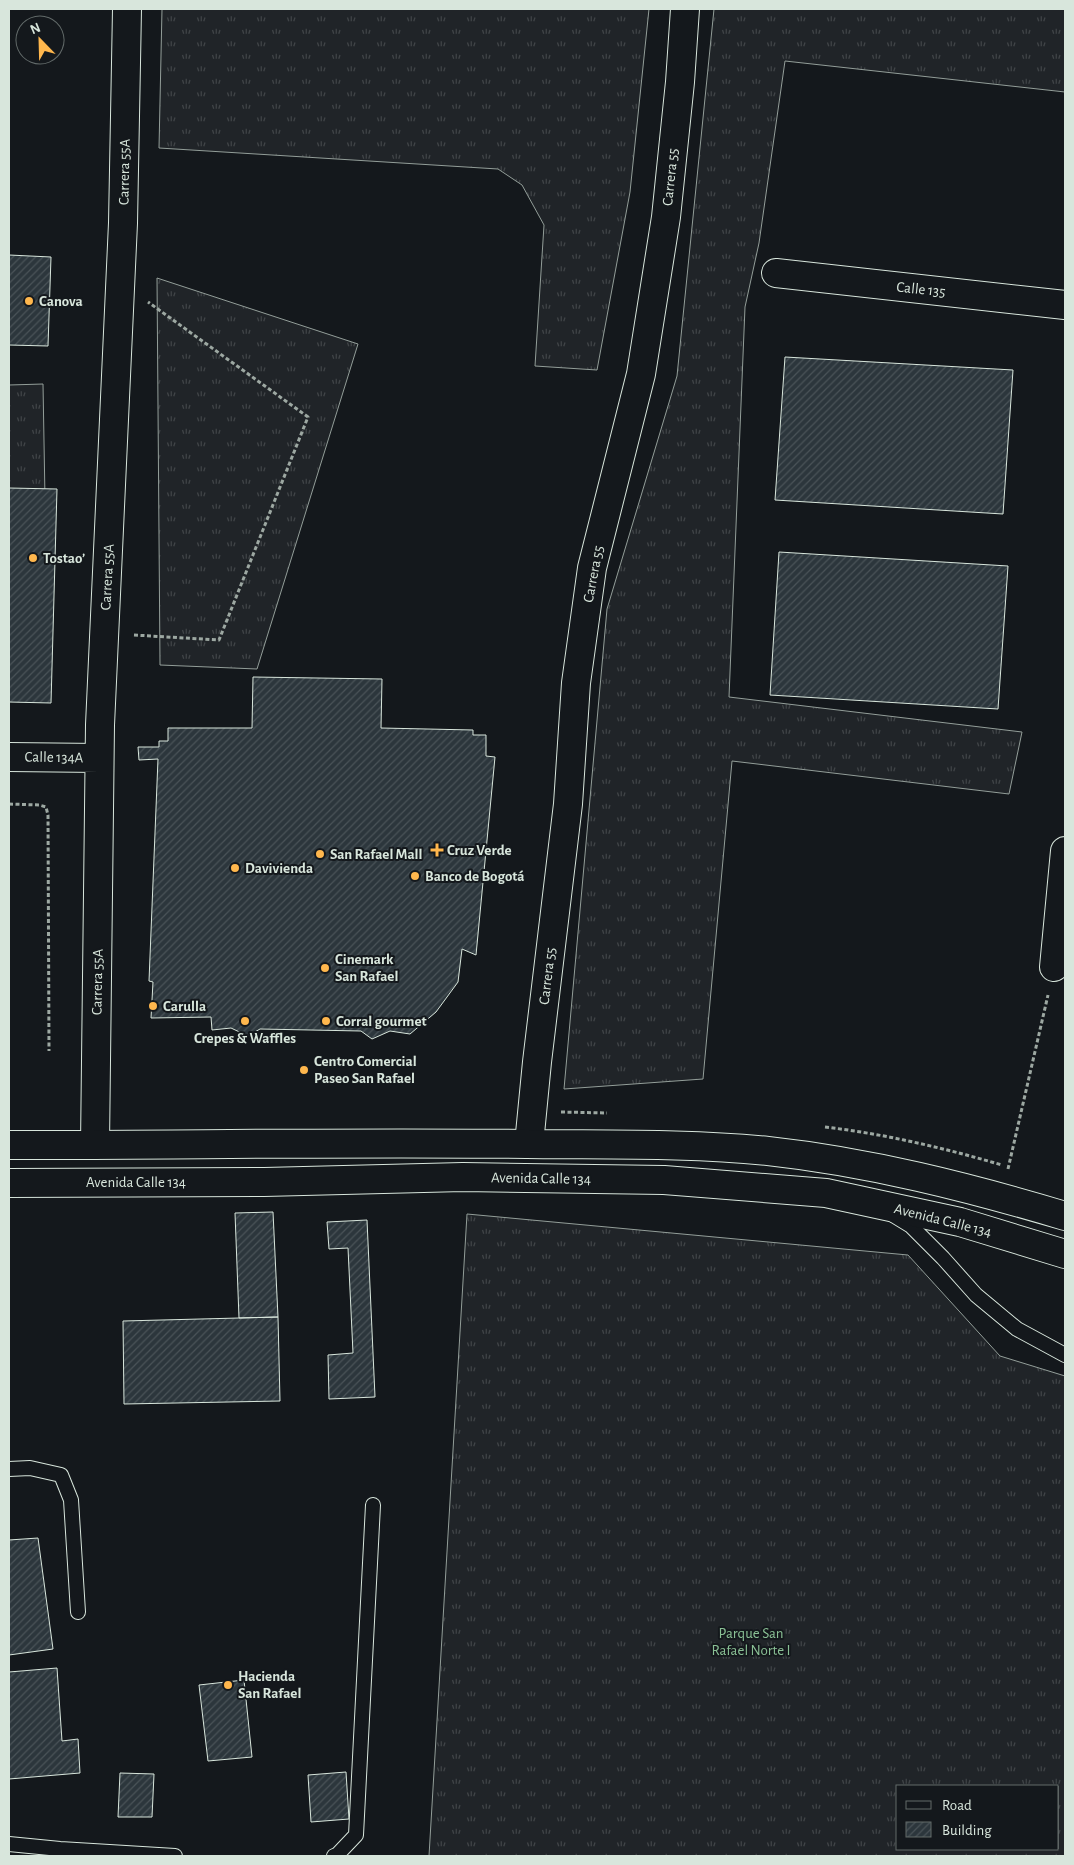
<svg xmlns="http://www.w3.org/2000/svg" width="1074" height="1865" font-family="'Alegreya Sans',sans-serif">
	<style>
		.grass { fill: url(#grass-tufts); stroke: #939e99; fill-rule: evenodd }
		.building { fill: url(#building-hatch); stroke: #d8e6dc }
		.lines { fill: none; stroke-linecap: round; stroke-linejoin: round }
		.lane-casing { stroke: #d8e6dc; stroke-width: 16 }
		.street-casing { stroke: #d8e6dc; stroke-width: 30 }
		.primary-casing { stroke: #d8e6dc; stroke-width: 30 }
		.path { stroke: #9da8a2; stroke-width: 3; stroke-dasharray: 4 2.5; stroke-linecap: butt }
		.lane { stroke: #14181c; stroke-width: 14 }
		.street { stroke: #14181c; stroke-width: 28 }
		.primary { stroke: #14181c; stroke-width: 28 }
		.poi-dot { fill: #ffb74d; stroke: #14181c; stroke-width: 2 }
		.labels { text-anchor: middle; stroke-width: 4; stroke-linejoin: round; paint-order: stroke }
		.street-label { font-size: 15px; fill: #d8e6dc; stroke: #14181c }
		.poi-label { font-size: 15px; font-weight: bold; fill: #d8e6dc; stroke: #14181c; text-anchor: start }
		.park-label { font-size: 15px; fill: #8ac095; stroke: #14181c }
	</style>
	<defs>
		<pattern id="grass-tufts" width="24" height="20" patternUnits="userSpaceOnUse" patternTransform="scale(1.25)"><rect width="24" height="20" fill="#202428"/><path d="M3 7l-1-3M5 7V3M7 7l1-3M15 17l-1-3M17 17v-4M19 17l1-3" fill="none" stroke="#404447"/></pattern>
		<pattern id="building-hatch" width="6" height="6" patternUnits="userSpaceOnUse" patternTransform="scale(1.25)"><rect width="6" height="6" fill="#2c363c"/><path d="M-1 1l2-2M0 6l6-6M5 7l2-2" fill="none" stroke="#4a5358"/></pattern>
	</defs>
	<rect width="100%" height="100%" fill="#14181c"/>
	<path class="grass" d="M162 9H649L630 192 597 370 535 366 544 225 522 185 498 169 159 148Z
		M714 9H1065V92L785 61 759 243 745 307 729 697 1022 732 1009 794 732 761 703 1079 564 1089 607 609 677 376Z
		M157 278 358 344 257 669 160 665Z
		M43 384 45 499 9 500V385Z
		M467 1214 908 1255 1000 1356 1065 1376V1856H429ZM898 1786H1058V1849H898Z"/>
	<path class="building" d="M9 255 51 257 48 346 9 345Z
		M785 357 1013 370 1003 514 775 500Z
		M9 488 57 489 51 703 9 702Z
		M779 552 1008 566 998 709 770 695Z
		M253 677 382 679 381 728 473 730V735H486V756L495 757 476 955 462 949 458 982 436 1012 410 1034 390 1031 372 1039 361 1031 260 1029 248 1036 231 1028 212 1030 211 1017 151 1018 153 982 149 981 158 759 139 760 138 747H159V741H168V728H252Z
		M273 1212 278 1317 239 1318 235 1213Z
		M367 1220 375 1397 329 1399 328 1355 353 1353 348 1248 329 1249 327 1222Z
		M278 1317 280 1401 124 1404 123 1321Z
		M38 1538 53 1649 9 1655V1540Z
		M57 1668 62 1741 78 1739 80 1773 9 1779V1672Z
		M244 1680 252 1757 208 1761 199 1685Z
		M346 1772 349 1819 311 1822 308 1775Z
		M120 1773 154 1774 152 1817H118Z"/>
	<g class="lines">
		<defs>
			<path id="lane" d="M893 1215 911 1226 943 1258 976 1295 1017 1329 1065 1355
				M9 1469 30 1468 61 1475 71 1500 78 1612
				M9 1844 60 1849 175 1856
				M334 1856 337 1855 356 1835 373 1505"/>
			<path id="street" d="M776 273 1065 305
				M9 757 99 758
				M1054 967 1065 851
				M529 1144 537 1062 568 804 576 683 592 568 641 374 666 217 680 82 685 9
				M95 1145 100 725 123 223 127 9"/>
			<path id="primary" d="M9 1145C182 1145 354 1142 527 1144 607 1145 688 1143 768 1151 869 1162 968 1187 1065 1216
				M9 1183 264 1182 463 1177 664 1180 826 1193 960 1222 1065 1254"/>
		</defs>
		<use href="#lane" class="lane-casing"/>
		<use href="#street" class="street-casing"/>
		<use href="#primary" class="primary-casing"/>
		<path class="path" d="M134 635 219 640 308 417 148 302
			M9 804 39 805 46 807 48 815 49 1051
			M561 1112 607 1113
			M825 1127C885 1134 944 1148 1002 1165
			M1008 1169 1048 995"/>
		<use href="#lane" class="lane"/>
		<use href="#street" class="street"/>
		<use href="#primary" class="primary"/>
	</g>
	<g class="poi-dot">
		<circle cx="29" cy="301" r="5"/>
		<circle cx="33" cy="558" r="5"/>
		<path d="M434.5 842.5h5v5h5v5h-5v5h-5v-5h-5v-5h5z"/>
		<circle cx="320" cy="854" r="5"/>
		<circle cx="235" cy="868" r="5"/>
		<circle cx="415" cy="876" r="5"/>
		<circle cx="325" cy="968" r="5"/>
		<circle cx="153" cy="1006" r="5"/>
		<circle cx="245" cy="1021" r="5"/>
		<circle cx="326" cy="1021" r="5"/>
		<circle cx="304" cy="1070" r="5"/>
		<circle cx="228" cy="1685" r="5"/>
	</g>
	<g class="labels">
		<g class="street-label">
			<text transform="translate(124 172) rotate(-89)" y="5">Carrera 55A</text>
			<text transform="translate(670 177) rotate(-84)" y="5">Carrera 55</text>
			<text transform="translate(921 289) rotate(6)" y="5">Calle 135</text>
			<text transform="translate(593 574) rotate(-79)" y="5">Carrera 55</text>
			<text transform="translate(107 577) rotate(-87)" y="5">Carrera 55A</text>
			<text transform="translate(54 757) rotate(1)" y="5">Calle 134A</text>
			<text transform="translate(547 976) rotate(-83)" y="5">Carrera 55</text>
			<text transform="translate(97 982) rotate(-89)" y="5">Carrera 55A</text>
			<text transform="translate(541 1178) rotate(1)" y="5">Avenida Calle 134</text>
			<text x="136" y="1187">Avenida Calle 134</text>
			<text transform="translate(943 1220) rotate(14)" y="5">Avenida Calle 134</text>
		</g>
		<g class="poi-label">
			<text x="39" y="306">Canova</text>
			<text x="43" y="563">Tostao’</text>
			<text x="447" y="855">Cruz Verde</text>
			<text x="330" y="859">San Rafael Mall</text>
			<text x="245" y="873">Davivienda</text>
			<text x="425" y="881">Banco de Bogotá</text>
			<text x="335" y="964">Cinemark<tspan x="335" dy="17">San Rafael</tspan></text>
			<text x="163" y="1011">Carulla</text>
			<text x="336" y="1026">Corral gourmet</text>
			<text x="245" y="1043" text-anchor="middle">Crepes &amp; Waffles</text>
			<text x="314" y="1066">Centro Comercial<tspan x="314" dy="17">Paseo San Rafael</tspan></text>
			<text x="238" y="1681">Hacienda<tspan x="238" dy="17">San Rafael</tspan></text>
		</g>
		<g class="park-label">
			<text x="751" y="1638">Parque San<tspan x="751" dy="17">Rafael Norte I</tspan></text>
		</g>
	</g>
	<rect width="1074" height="1865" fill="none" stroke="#d8e6dc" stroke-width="20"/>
	<rect x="896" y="1785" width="162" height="65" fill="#14181c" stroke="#626a69"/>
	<rect x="906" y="1801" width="25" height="8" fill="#14181c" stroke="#626a69"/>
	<text x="942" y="1810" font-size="15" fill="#d8e6dc">Road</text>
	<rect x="906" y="1822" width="25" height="15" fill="url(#building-hatch)" stroke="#626a69"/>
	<text x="942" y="1835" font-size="15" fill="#d8e6dc">Building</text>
	<g transform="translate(40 40) rotate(337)"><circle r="24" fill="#14181c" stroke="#626a69"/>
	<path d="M0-4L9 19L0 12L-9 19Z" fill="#ffb74d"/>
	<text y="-8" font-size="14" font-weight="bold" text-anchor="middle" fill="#d8e6dc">N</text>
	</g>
</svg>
